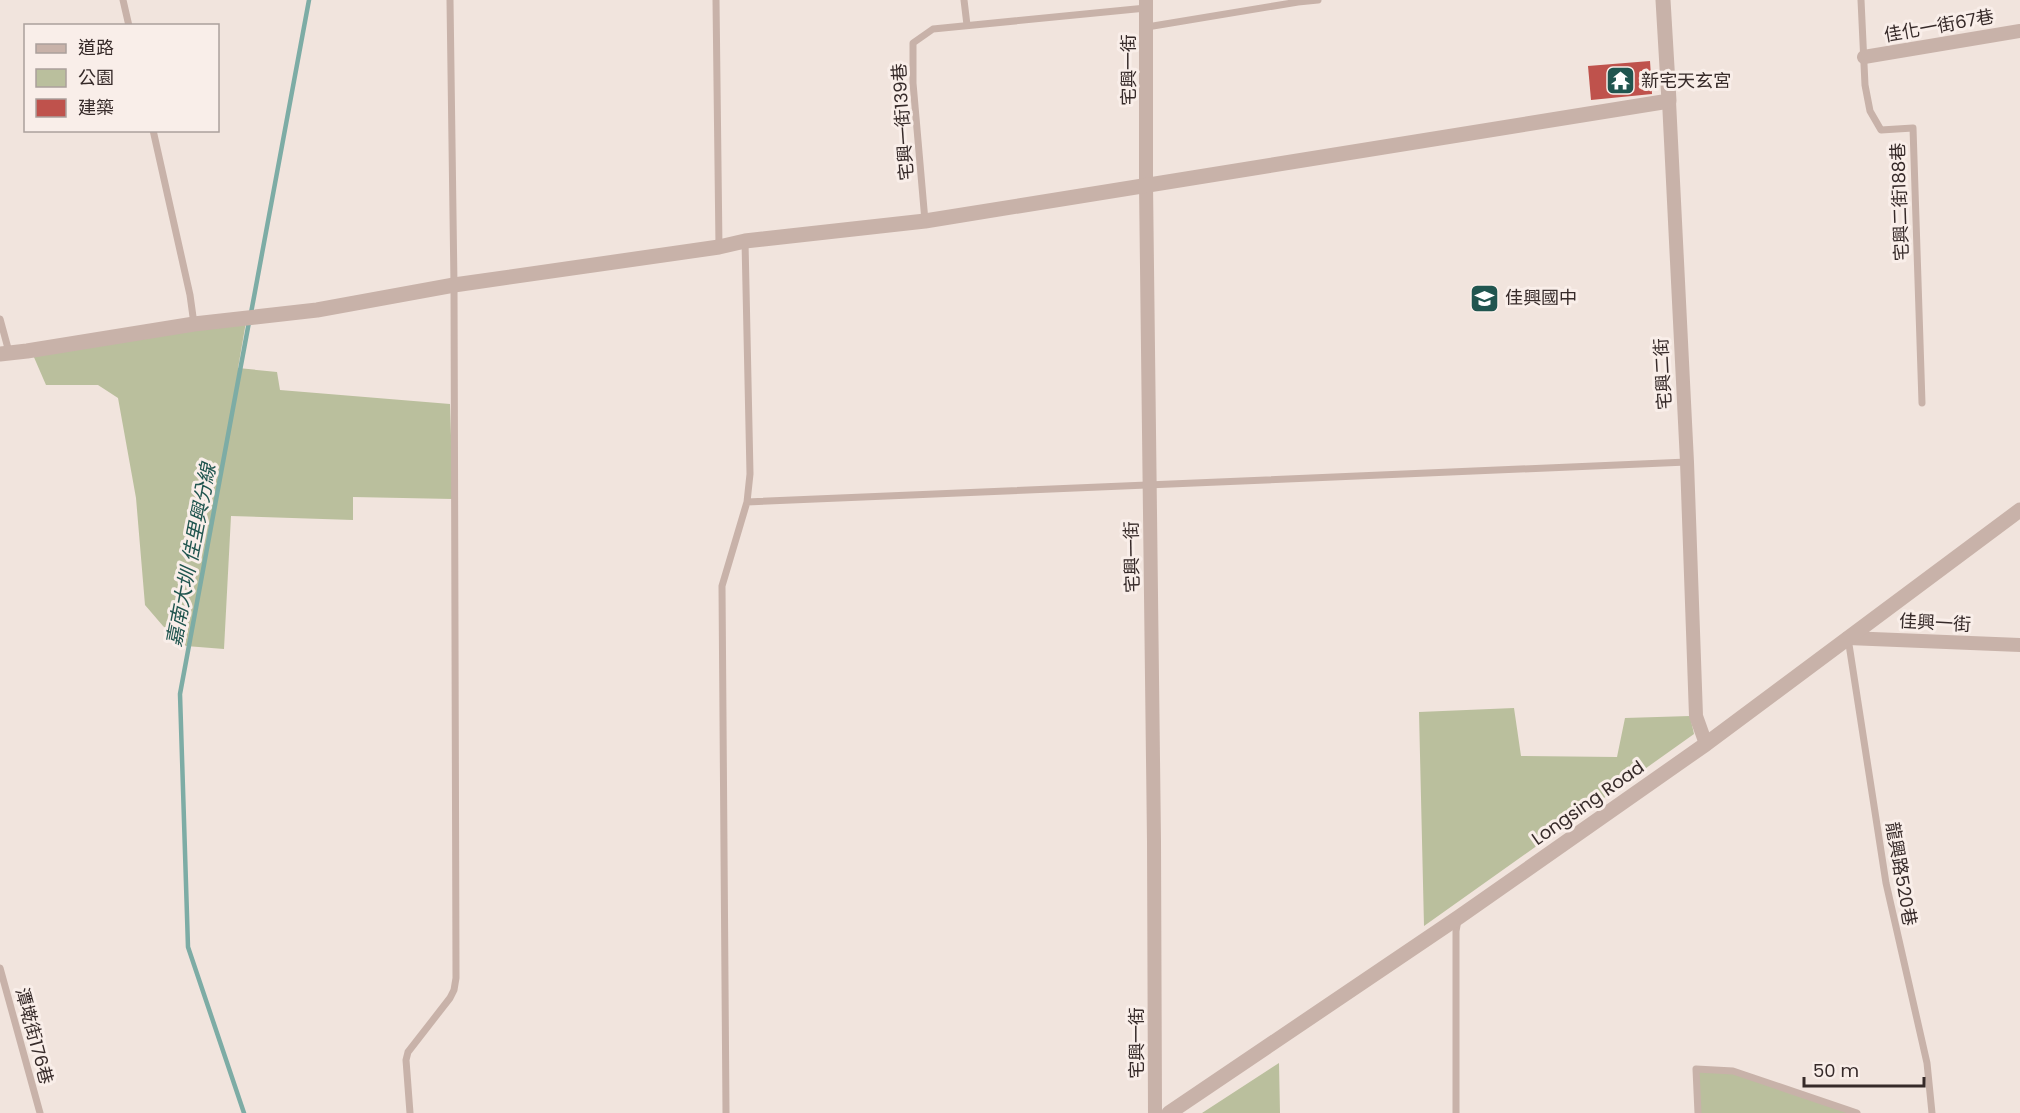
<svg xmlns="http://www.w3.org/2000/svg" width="2020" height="1113" font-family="Poppins,'Noto Sans TC',sans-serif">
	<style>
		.green { fill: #babf9d }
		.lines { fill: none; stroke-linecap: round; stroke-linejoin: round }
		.stream { stroke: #7daca5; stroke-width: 4.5 }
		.building { fill: #bf524c }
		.service { stroke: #c8b2a9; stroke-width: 7 }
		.minor { stroke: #c8b2a9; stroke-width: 14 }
		.tertiary { stroke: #c8b2a9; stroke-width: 15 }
		.labels { text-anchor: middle; stroke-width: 6; stroke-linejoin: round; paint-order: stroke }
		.street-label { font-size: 18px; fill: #362a29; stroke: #f9eee9 }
		.poi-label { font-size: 18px; fill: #362a29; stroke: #f9eee9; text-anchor: start }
		.water-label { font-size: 20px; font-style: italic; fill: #20554f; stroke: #f9eee9 }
	</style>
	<rect width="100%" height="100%" fill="#f1e4dd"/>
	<path class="green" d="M246 322 238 368 277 372 280 390 450 404 453 499 353 497V520L231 516 224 649 186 646 163 626 145 605 136 498 118 398 98 385H46L33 355Z
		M1514 708 1521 756 1617 757 1625 718 1690 716 1694 734 1424 926 1419 712Z
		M1279 1063 1280 1113H1202Z
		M1696 1069 1733 1071 1857 1113H1698Z"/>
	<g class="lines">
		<path class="stream" d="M251 313 309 0
			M244 1113 188 947 180 694 249 322"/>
	</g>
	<path class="building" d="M1650 61 1652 94 1591 100 1588 66Z"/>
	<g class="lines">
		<path class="service" d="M123 0 129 26
			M716 0 719 247
			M964 0 967 25
			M1861 0 1865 85 1870 111 1881 130 1913 128 1922 403
			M1147 27 1298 2 1318 0
			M153 130 190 295 194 324
			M925 221 913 83V43L933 29 1146 8
			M0 319 9 352
			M747 502 1687 462
			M1848 638 1886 883 1927 1063 1932 1113
			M0 968 40 1113
			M410 1113 406 1060 408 1052 450 998 454 990 456 978 454 285 450 0
			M726 1113 722 586 747 502 750 474 745 241
			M1456 1113V931L1458 920
			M1698 1113 1696 1069 1733 1071 1857 1113"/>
		<path class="minor" d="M1146 0V185L1154 841 1155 1113
			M1864 57 2020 31
			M1669 101 1687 462 1696 716 1706 744
			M1848 638 2020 645"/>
		<path class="tertiary" d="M0 354 27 351 194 324 317 310 454 285 719 247 745 241 925 221 1669 101 1663 0
			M1169 1113 1459 917 1706 744 2020 510"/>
	</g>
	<defs>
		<symbol id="temple-square" viewBox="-11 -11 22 22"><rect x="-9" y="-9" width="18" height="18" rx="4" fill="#20554f" stroke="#f9eee9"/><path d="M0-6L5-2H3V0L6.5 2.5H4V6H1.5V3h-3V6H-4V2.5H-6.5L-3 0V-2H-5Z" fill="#fff"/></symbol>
		<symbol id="school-square" viewBox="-11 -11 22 22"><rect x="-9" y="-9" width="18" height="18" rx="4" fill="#20554f" stroke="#f9eee9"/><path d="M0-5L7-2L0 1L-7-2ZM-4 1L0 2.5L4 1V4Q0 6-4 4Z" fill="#fff"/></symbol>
	</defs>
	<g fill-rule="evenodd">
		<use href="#temple-square" x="1604" y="64" width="33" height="33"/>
		<use href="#school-square" x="1468" y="282" width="33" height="33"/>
	</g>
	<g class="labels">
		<g class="street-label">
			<text transform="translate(1939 26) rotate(-10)" y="6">佳化一街67巷</text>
			<text transform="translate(1129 70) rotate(-90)" y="6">宅興一街</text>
			<text transform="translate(903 122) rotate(-94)" y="6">宅興一街139巷</text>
			<text transform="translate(1900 202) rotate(-92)" y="6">宅興二街188巷</text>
			<text transform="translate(1663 374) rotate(-93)" y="6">宅興二街</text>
			<text transform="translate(1132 557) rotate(-91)" y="6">宅興一街</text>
			<text transform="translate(1935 623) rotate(3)" y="6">佳興一街</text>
			<text transform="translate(1588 803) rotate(-35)" y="6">Longsing Road</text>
			<text transform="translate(1901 874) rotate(80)" y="6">龍興路520巷</text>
			<text transform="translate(34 1036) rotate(75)" y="6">潭墘街176巷</text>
			<text transform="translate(1137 1043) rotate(-90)" y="6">宅興一街</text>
		</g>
		<g class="poi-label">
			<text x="1641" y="87">新宅天玄宮</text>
			<text x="1505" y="304">佳興國中</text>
		</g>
		<g class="water-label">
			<text transform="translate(191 555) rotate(-79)" y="7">嘉南大圳 佳里興分線</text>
		</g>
	</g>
	<rect x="24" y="24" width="195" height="108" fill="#f9eee9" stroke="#aba09c" stroke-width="1.5"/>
	<rect x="36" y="44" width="30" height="9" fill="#c8b2a9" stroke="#aba09c" stroke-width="1.5"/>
	<text x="78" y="54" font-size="18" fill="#362a29">道路</text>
	<rect x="36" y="69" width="30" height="18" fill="#babf9d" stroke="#aba09c" stroke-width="1.5"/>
	<text x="78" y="84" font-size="18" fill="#362a29">公園</text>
	<rect x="36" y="99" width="30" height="18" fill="#bf524c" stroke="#aba09c" stroke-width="1.5"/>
	<text x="78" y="114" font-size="18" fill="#362a29">建築</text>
	<path d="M1804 1077v9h120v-9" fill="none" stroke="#362a29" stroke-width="3"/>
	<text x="1813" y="1077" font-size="18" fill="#362a29" stroke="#f9eee9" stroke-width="4.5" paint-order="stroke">50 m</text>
</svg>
